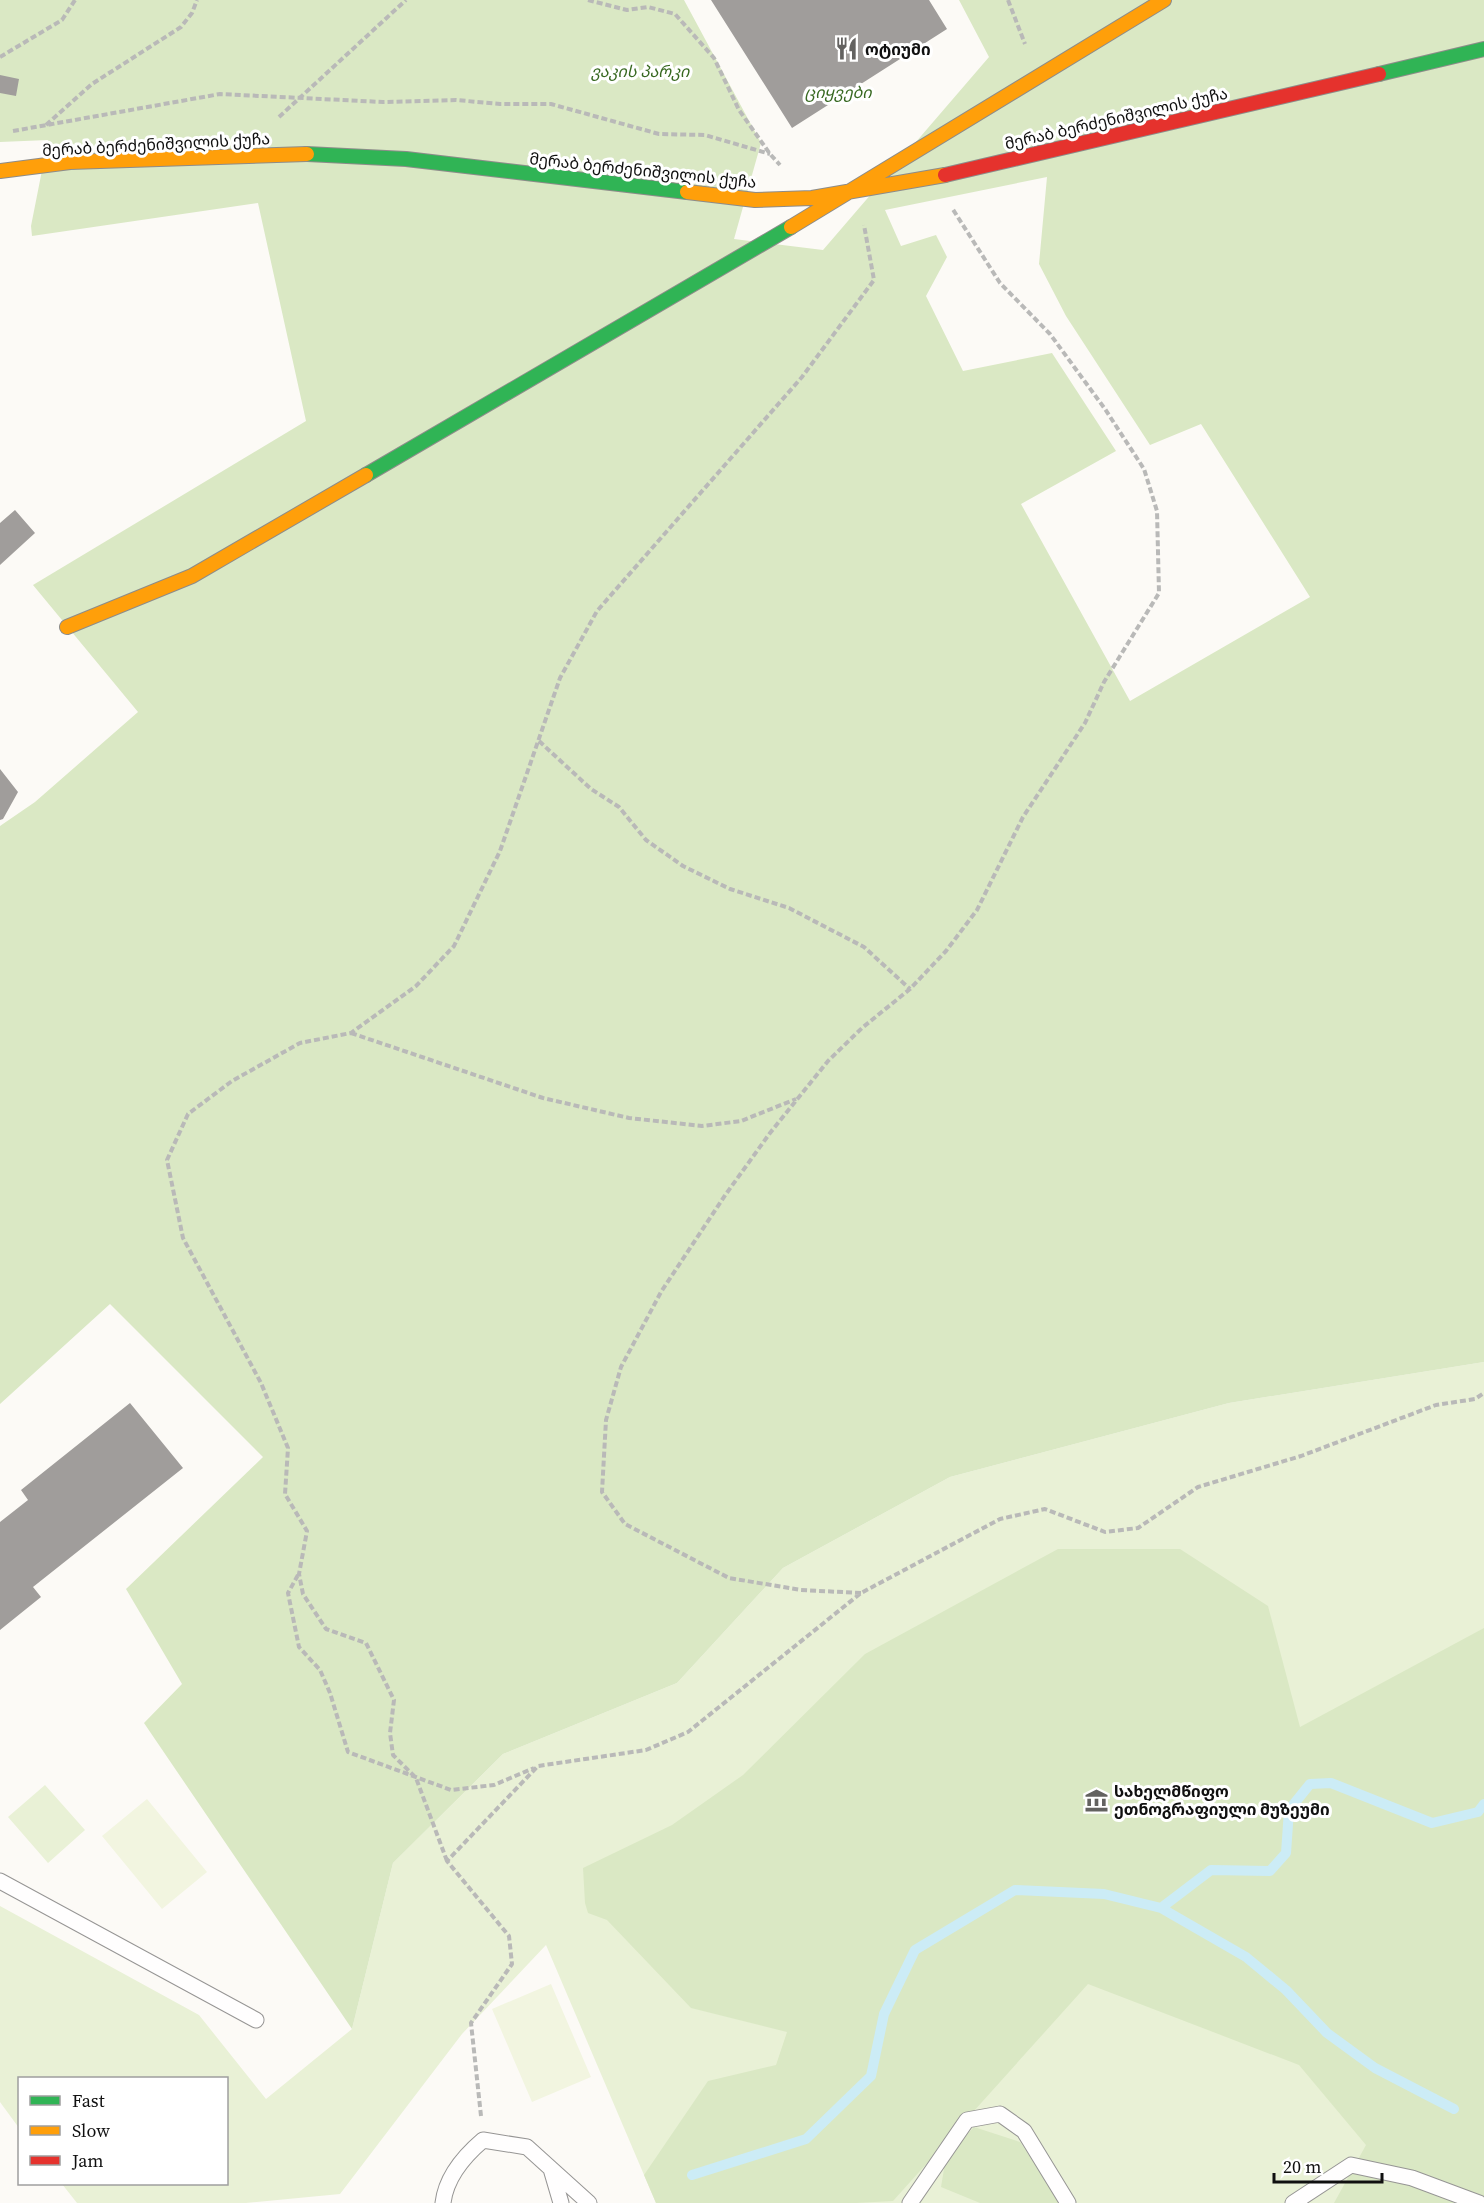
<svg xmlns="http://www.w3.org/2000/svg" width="1484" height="2203" font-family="'Source Serif 4','Noto Sans Georgian',serif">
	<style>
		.green { fill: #e9f1d6 }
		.forest { fill: #dae8c4; fill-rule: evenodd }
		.pitch { fill: #f2f5e0 }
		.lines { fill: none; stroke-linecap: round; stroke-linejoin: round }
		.stream { stroke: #ccecf6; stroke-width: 10 }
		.building { fill: #a09d9b }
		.lane-casing { stroke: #969594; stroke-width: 17 }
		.fast-casing { stroke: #8d8c8a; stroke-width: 16 }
		.slow-casing { stroke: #8d8c8a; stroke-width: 16 }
		.jam-casing { stroke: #8d8c8a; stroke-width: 16 }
		.path { stroke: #b9b9b8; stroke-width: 4; stroke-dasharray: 6 3; stroke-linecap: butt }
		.lane { stroke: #fffefe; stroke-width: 15 }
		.fast { stroke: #30b455; stroke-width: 14 }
		.slow { stroke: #ff9f0a; stroke-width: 14 }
		.jam { stroke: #e5322d; stroke-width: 14 }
		.labels { text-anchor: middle; stroke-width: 6; stroke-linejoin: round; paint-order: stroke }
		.poi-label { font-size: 16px; font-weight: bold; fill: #101010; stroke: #fff; text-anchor: start }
		.park-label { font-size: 16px; font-style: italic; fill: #376820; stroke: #fff }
		.street-label { font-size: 16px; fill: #101010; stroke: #fff }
	</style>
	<rect width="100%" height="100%" fill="#fcfaf6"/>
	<path class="green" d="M1484 1362V2203H656L546 1945 462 2034 340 2194 246 2203H77L62 2184H226V2078H20L19 2128 0 2102V1906L199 2015 266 2099 352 2029 393 1863 503 1754 677 1683 783 1568 950 1477 1229 1403Z
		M45 1785 85 1830 48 1863 8 1817Z"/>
	<path class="forest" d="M0 0H684L761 143 734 239 823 250 989 57 959 0H1484V1362L1229 1403 950 1477 783 1568 677 1683 503 1754 393 1863 352 2029 144 1723 182 1684 126 1589 263 1457 110 1304 0 1404V826L35 802 138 712 33 585 306 421 258 203 32 236 31 226 48 140 0 142ZM1047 177 1039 264 1066 316 1150 445 1201 424 1310 597 1130 701 1021 504 1116 451 1052 353 963 371 926 296 947 257 936 235 901 246 885 210Z
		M1058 1549H1180L1268 1606 1300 1727 1484 1628V2203H1334L1366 2145 1299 2065 1088 1984 893 2201 856 2203H656L644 2175 708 2081 776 2065 787 2032 691 2008 607 1920 588 1913 585 1903 583 1868 672 1825 743 1775 865 1654Z
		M974 2127 1020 2142 1061 2203H980L941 2187 946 2157Z"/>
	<path class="pitch" d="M147 1799 207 1872 162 1909 102 1836Z
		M551 1984 591 2077 532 2102 492 2009Z"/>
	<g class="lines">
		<path class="stream" d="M1161 1908 1246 1957 1286 1990 1327 2033 1375 2068 1454 2109
			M692 2175 806 2139 871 2076 884 2014 915 1950 1015 1890 1104 1894 1161 1908 1211 1870 1270 1871 1286 1853 1289 1810 1310 1784 1331 1783 1432 1823 1478 1812 1484 1804"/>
	</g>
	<path class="building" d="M711 0H929L947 29 792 128Z
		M0 75 19 79 16 96 0 93Z
		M15 510 35 533 0 565V523Z
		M0 769 18 792 3 819 0 820Z
		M130 1403 183 1468 33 1587 41 1597 0 1630V1522L28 1500 21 1490Z"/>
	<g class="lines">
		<defs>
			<path id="lane" d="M0 1881 256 2020
				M551 2169 561 2203
				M443 2203C446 2177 463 2157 483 2140L527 2147 589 2203
				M910 2203 967 2120 1000 2114 1024 2131 1068 2203
				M1293 2203 1351 2165 1412 2178 1479 2203"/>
			<path id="fast" d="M1379 74 1484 49
				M307 154 406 159 687 192
				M366 475 791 227"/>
			<path id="slow" d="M0 171 70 162 307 154
				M687 192 755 200 812 198 945 175
				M791 227 1164 0
				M67 627 192 576 366 475"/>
			<path id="jam" d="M945 175 1379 74"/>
		</defs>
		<use href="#lane" class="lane-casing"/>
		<use href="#fast" class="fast-casing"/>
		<use href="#slow" class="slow-casing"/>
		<use href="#jam" class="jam-casing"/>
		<path class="path" d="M588 0 627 10 648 7 675 14 714 58 739 110 770 154 780 165
			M1008 0 1025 44
			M0 57 62 20 75 0
			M279 117 406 0
			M46 125 92 84 181 27 192 13 197 0
			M13 131 220 94 383 102 456 100 500 104H551L659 134 705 135 770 154
			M539 741 591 789 619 807 646 840 683 866 730 889 789 908 864 947 910 989
			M351 1033 543 1098 629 1118 702 1126 741 1121 796 1099
			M298 1575 288 1593 299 1647 320 1670 330 1693 348 1752 451 1790 494 1785 534 1768
			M861 1593 801 1590 729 1578 625 1524 602 1492 606 1420 621 1367 661 1292 726 1194 770 1133 828 1061 862 1028 910 989 946 951 977 910 1023 817 1085 723 1104 682 1159 593 1157 511 1144 469 1105 409 1050 334 1000 283 952 208
			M447 1861 416 1778 393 1755 390 1733 394 1700 366 1643 326 1629 303 1594 299 1574 307 1531 285 1494 288 1448 261 1383 183 1238 167 1160 188 1114 232 1081 300 1043 351 1033 416 986 454 946 500 851 560 678 597 611 802 377 874 280 864 225
			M481 2116 471 2023 512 1964 509 1936 447 1861 538 1766 646 1750 688 1732 861 1593 1000 1519 1045 1509 1105 1532 1138 1528 1198 1487 1301 1456 1436 1405 1475 1399 1484 1393"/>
		<use href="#lane" class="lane"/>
		<use href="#fast" class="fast"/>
		<use href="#slow" class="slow"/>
		<use href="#jam" class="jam"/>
	</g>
	<defs>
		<symbol id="restaurant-bare" viewBox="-9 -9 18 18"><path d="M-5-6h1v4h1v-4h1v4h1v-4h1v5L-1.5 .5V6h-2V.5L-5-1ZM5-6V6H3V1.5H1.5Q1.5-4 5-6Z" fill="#636260" stroke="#fff" stroke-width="2.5" paint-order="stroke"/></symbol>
		<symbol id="museum-bare" viewBox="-9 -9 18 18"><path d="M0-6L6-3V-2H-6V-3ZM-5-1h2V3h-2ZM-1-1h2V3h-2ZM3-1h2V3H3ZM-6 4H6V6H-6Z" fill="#636260" stroke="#fff" stroke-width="2.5" paint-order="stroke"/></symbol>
	</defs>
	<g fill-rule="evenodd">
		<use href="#restaurant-bare" x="830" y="32" width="33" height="33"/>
		<use href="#museum-bare" x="1080" y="1784" width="33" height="33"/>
	</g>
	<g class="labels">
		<g class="poi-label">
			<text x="865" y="55">ოტიუმი</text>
			<text x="1114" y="1797">სახელმწიფო<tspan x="1114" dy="18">ეთნოგრაფიული მუზეუმი</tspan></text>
		</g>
		<g class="park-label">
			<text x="640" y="77">ვაკის პარკი</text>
			<text x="838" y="98">ციყვები</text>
		</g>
		<g class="street-label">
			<text transform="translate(1116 118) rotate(-13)" y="6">მერაბ ბერძენიშვილის ქუჩა</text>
			<text transform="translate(156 144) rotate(-3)" y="6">მერაბ ბერძენიშვილის ქუჩა</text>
			<text transform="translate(643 170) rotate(6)" y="6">მერაბ ბერძენიშვილის ქუჩა</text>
		</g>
	</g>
	<rect x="18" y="2077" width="210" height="108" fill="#ffffff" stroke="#9f9f9f" stroke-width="1.5"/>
	<rect x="30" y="2096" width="30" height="9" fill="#30b455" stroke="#9f9f9f" stroke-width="1.5"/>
	<text x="72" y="2107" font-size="18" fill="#101010">Fast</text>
	<rect x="30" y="2126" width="30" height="9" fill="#ff9f0a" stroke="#9f9f9f" stroke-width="1.5"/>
	<text x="72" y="2137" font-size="18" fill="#101010">Slow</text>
	<rect x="30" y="2156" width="30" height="9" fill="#e5322d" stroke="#9f9f9f" stroke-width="1.5"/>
	<text x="72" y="2167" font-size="18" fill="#101010">Jam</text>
	<path d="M1274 2173v9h108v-9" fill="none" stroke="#101010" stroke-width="3"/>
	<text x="1283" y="2173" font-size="18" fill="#101010" stroke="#ffffff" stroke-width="4.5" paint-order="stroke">20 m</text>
</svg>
